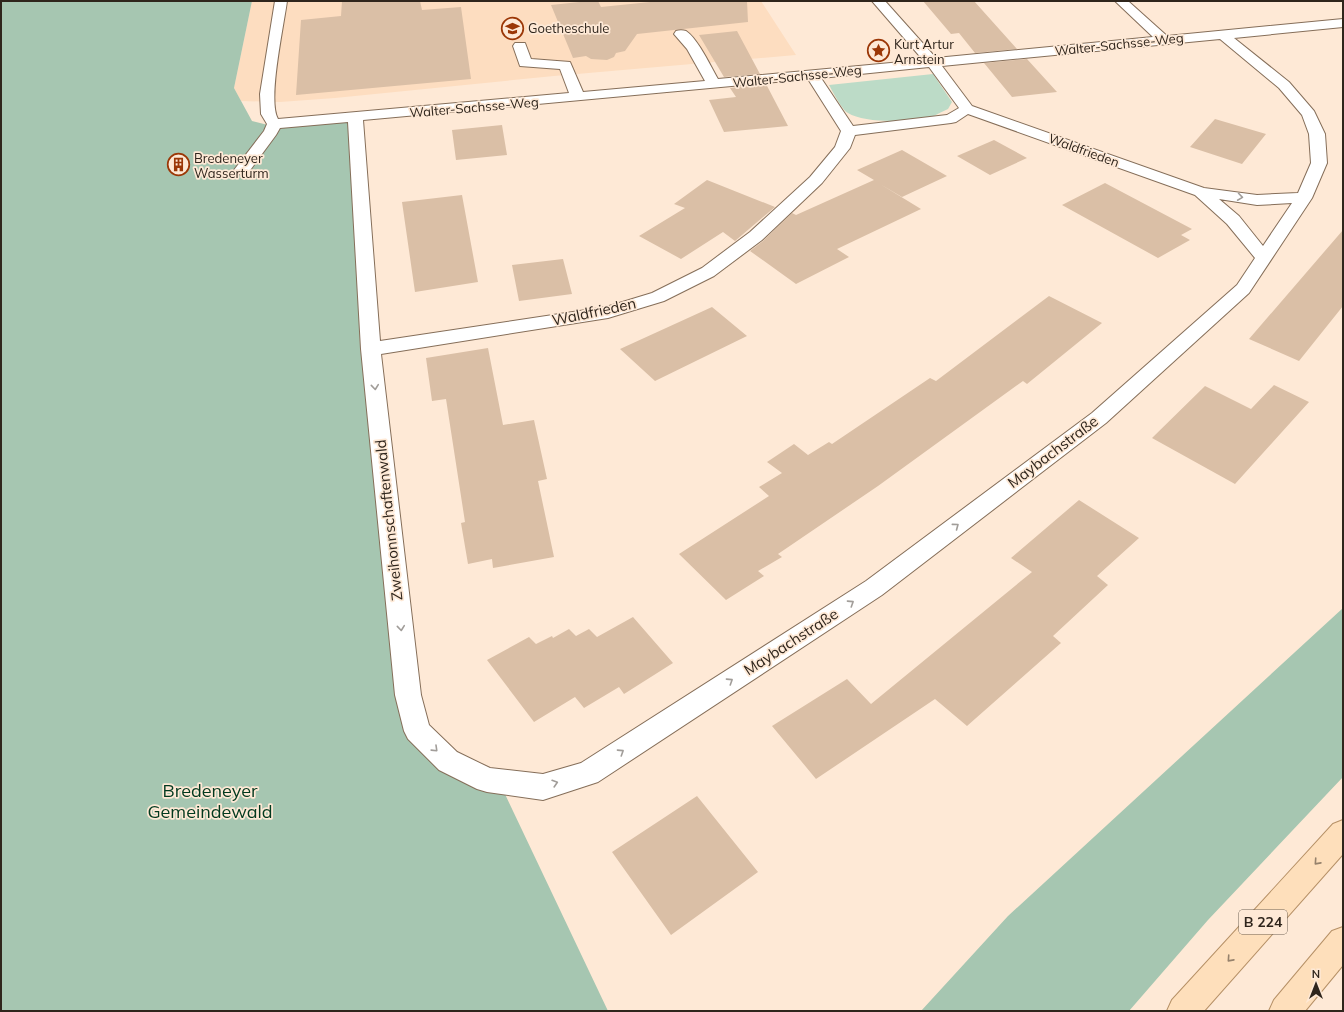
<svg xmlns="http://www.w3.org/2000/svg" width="1344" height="1012" font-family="Mulish,sans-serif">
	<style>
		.built { fill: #fdddc0 }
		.green { fill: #bcdbc7 }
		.forest { fill: #a6c6b1 }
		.building { fill: #dabfa6 }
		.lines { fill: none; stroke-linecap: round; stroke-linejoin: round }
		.minor-casing { stroke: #856e59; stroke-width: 2 }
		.major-casing { stroke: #b69066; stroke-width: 2 }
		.minor { fill: #fff; fill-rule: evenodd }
		.major { fill: #fedfbb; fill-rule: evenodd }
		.oneway { stroke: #a19d99 }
		.oneway2 { stroke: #96826c }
		.labels { text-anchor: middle; stroke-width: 3.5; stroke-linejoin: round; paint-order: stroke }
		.far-poi-label { font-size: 13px; fill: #2f251c; stroke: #fee9d6; text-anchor: start }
		.far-street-label { font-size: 13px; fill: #2f251c; stroke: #fee9d6 }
		.shield { fill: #fee9d6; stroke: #6d6054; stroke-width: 1 }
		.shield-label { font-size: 14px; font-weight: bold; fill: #2f251c }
		.street-label { font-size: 15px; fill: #2f251c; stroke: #fee9d6 }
		.near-park-label { font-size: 18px; fill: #00391e; stroke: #fee9d6 }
	</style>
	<rect width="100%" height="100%" fill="#fee9d6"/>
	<path class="built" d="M252 1H761L796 55 554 76 335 98 280 102 241 101 234 88Z"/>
	<path class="green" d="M933 74 952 102 948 109C943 111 938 114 934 116 915 122 865 124 848 113 842 110 833 92 829 85Z"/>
	<path class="forest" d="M1 1H252L234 88 252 121 272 126 351 121 355 161 360 345 400 695 408 733 504 792 608 1011H1Z
		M1343 608V777L1208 920 1129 1011H921L1008 916Z"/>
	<path class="building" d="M342 1H420L422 10 461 7 471 79 296 95 301 20 341 16Z
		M589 1H598L601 7 660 1H747L748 22 637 34 625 51 616 53 614 57 607 60 591 59 586 56 573 58 551 5Z
		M923 1H974L1017 49 975 53 959 33 951 34Z
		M737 31 760 74 724 77 699 35Z
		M1027 59 1057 92 1012 97 984 63Z
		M766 84 788 126 724 132 709 100 736 97 730 88Z
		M1215 119 1266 134 1242 164 1190 147Z
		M502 125 507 155 456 160 452 130Z
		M994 140 1027 158 990 175 957 156Z
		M902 150 947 176 902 197 880 184 921 209 837 249 849 257 796 284 750 251 763 241 792 213 796 215 874 180 857 170Z
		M707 180 775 207 735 241 723 232 681 259 639 236 685 208 674 204Z
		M1105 183 1192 229 1181 235 1190 240 1158 258 1062 205Z
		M462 195 478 282 415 292 402 202Z
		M1343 230V306L1299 361 1249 339Z
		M563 259 572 294 519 301 512 265Z
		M1049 296 1102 323 1027 384 1023 381 878 486 778 554 782 557 758 571 764 576 726 600 679 554 769 496 759 487 782 473 767 462 794 444 808 455 829 442 832 444 930 378 936 381Z
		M712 307 747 336 655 381 620 349Z
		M488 348 503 425 534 420 547 479 538 481 554 557 493 568 492 559 468 564 461 523 465 522 446 399 432 401 426 358Z
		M1274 385 1309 402 1235 484 1152 438 1205 386 1251 409Z
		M1079 500 1139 538 1097 576 1108 585 1053 636 1061 643 967 726 935 699 816 779 772 726 847 679 871 704 1032 572 1011 558Z
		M633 617 673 663 624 694 619 687 584 708 575 697 534 722 487 660 529 637 536 644 552 636 553 638 569 629 576 636 589 629 597 637Z
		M697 796 758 872 671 935 612 852Z"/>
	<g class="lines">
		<defs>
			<path id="minor" d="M275 1H287C284 25 267 101 278 119L569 93 560 69 520 66 513 46 515 43H525L531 59 570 62 583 92 705 81 687 49 674 34 676 31C679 30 683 30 686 31 698 39 711 67 718 79L923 60 872 1H885L936 58 1153 37 1115 1H1128L1167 36 1343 19V27L1234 38 1289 82 1314 111 1325 134 1327 163 1312 198 1249 293 1106 423 882 595 598 782 543 800 487 792 477 789 439 770 408 739 404 731 395 695 361 349 348 122 280 128 276 135 248 173 242 175 236 173 234 170 264 131 267 124 261 114 260 94ZM1220 39 1279 88 1302 115 1309 134 1311 163 1298 193 1257 195 1204 188 972 106 942 66ZM929 67 959 108 947 115 853 126 821 78ZM808 79 841 131 835 147 810 177 750 232 702 268 652 293 606 307 380 341 363 120ZM968 114 1195 195 1227 224 1255 258 1237 285 1092 413 866 581 581 763 543 774 490 768 457 752 429 725 421 695 381 354 608 318 664 301 714 276 762 240 822 183 850 148 855 135 951 123 956 122ZM1219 199 1257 205 1292 203 1263 246 1239 216Z"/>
			<path id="major" d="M1343 820V854L1204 1011H1167L1172 1000 1333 824Z
				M1343 927V965L1305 1011H1269L1274 1000 1332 931Z"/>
		</defs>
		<use href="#minor" class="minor-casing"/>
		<use href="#major" class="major-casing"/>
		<use href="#minor" class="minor"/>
		<use href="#major" class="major"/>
	</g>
	<defs><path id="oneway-chevron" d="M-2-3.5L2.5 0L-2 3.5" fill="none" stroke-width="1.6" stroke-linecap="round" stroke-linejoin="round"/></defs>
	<g class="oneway">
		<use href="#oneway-chevron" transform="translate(1240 197) rotate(8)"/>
		<use href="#oneway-chevron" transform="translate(375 387) rotate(84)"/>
		<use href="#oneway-chevron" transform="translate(956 526) rotate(-37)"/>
		<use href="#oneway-chevron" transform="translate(851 603) rotate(-33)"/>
		<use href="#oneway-chevron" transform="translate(401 628) rotate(84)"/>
		<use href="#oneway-chevron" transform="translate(730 681) rotate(-33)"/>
		<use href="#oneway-chevron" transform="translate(435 749) rotate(44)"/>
		<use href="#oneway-chevron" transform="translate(621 752) rotate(-33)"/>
		<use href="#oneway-chevron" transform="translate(555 783) rotate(-17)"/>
	</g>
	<g class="oneway2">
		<use href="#oneway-chevron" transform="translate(1317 862) rotate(132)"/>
		<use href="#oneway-chevron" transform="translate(1230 959) rotate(132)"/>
	</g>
	<defs>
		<symbol id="school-ring" viewBox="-11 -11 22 22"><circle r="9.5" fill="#fee9d6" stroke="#9b3707" stroke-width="1.5"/><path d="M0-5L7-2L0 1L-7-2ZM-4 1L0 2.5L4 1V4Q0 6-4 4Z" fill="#9b3707"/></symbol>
		<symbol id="sight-ring" viewBox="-11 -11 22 22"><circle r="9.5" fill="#fee9d6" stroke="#9b3707" stroke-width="1.5"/><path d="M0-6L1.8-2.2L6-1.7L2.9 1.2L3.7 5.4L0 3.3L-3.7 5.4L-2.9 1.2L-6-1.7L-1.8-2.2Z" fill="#9b3707"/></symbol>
		<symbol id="building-ring" viewBox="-11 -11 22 22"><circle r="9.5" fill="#fee9d6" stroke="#9b3707" stroke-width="1.5"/><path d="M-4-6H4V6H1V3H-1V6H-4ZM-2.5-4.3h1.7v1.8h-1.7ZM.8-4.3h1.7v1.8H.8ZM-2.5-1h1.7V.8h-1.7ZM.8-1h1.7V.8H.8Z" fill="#9b3707"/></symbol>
	</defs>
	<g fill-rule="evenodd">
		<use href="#school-ring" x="500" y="16" width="25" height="25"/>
		<use href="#sight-ring" x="866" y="38" width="25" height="25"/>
		<use href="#building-ring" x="166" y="152" width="25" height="25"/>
	</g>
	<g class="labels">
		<g class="far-poi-label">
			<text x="528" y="33">Goetheschule</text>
			<text x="894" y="49">Kurt Artur<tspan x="894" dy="15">Arnstein</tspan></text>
			<text x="194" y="163">Bredeneyer<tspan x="194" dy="15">Wasserturm</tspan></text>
		</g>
		<g class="far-street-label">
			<text transform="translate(1119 44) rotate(-6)" y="5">Walter-Sachsse-Weg</text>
			<text transform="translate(797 76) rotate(-6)" y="5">Walter-Sachsse-Weg</text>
			<text transform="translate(474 107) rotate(-5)" y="5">Walter-Sachsse-Weg</text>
			<text transform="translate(1084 150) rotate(20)" y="5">Waldfrieden</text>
		</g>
		<rect class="shield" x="1239" y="910" width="48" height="24" rx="3"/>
		<g class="shield-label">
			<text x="1263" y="927">B 224</text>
		</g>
		<g class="street-label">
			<text transform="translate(594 312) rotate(-12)" y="5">Waldfrieden</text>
			<text transform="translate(1053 452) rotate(-37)" y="5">Maybachstraße</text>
			<text transform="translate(389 520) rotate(-96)" y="5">Zweihonnschaftenwald</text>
			<text transform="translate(791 642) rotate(-33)" y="5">Maybachstraße</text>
		</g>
		<g class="near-park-label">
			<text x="210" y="797">Bredeneyer<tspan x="210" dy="21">Gemeindewald</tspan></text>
		</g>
	</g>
	<rect width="1344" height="1012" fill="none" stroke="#2f251c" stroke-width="4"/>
	<g transform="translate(1316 984)" stroke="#fee9d6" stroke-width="3" paint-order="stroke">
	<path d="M0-3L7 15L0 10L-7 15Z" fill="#2f251c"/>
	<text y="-6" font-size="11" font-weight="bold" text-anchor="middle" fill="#2f251c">N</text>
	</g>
</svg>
